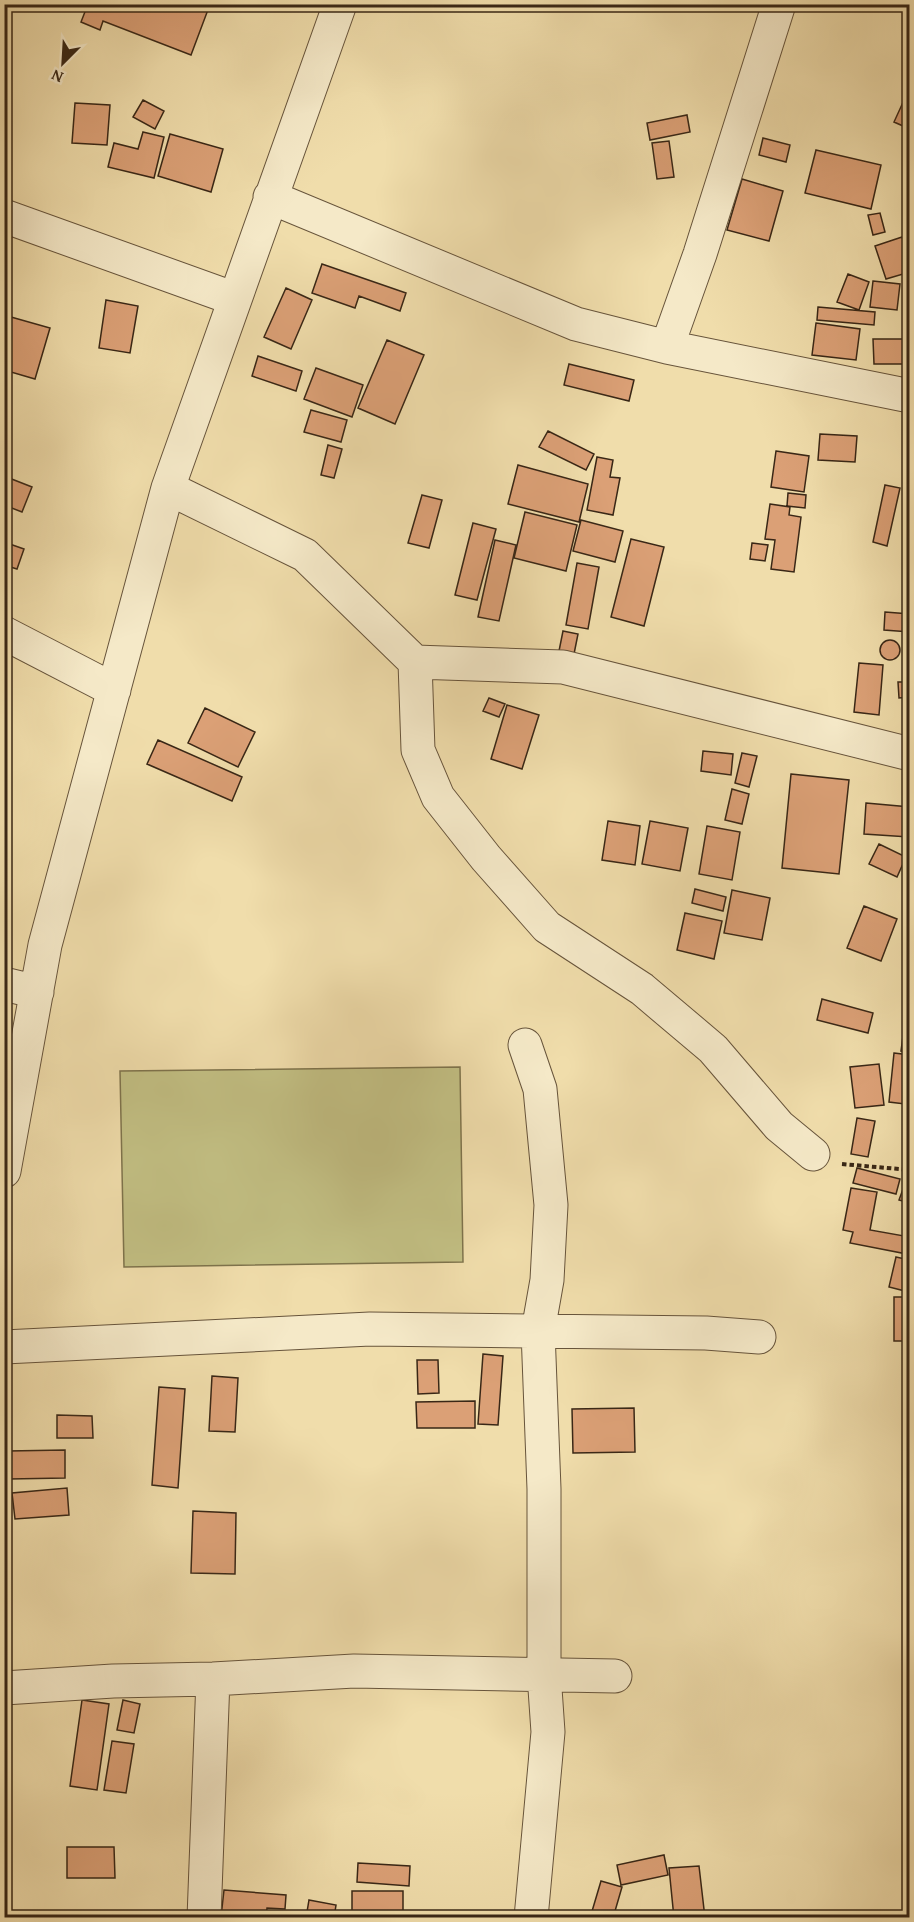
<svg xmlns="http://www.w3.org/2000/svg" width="914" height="1922" font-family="'Gentium Book Plus',serif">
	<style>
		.green { fill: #c2bf83; stroke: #7e734c; stroke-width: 1.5 }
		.building { fill: #dba076; stroke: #392716; stroke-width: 1.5 }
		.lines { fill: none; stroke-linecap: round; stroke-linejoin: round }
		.minor-casing { stroke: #67543b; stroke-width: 35 }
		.path { stroke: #392716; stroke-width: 4; stroke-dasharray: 4.5 3; stroke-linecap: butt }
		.minor { stroke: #f5e9c8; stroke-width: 33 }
	</style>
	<rect width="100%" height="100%" fill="#f0ddab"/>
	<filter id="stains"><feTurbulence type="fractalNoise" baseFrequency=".00333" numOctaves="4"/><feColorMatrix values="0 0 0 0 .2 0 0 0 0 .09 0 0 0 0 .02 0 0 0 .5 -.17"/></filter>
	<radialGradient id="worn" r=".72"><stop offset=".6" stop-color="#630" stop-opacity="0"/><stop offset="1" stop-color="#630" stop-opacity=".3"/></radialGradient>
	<path class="green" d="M460 1067 463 1262 124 1267 120 1071Z"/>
	<path class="building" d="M88 4H202L209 7 191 55 103 21 100 30 81 22Z
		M724 4H750L748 11Z
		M910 87V129L894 122Z
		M143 100 164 111 155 129 133 117Z
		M75 103 110 105 107 145 72 143Z
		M687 115 690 132 650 140 647 123Z
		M143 132 164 137 154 178 108 167 114 143 138 149Z
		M170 134 223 149 211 192 158 176Z
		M763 138 790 145 786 162 759 155Z
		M669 141 674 177 657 179 652 143Z
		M816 150 881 165 871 209 805 193Z
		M742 179 783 191 769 241 727 230Z
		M880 213 885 232 873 235 868 215Z
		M4 234H9L4 259Z
		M902 237 910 260V272L886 279 875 246Z
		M322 264 406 293 400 311 359 296 355 308 312 293Z
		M848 274 869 282 859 310 837 302Z
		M873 281 900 284 897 310 870 307Z
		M286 288 312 300 291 349 264 337Z
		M106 300 138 306 130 353 99 348Z
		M818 307 875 312 874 325 817 320Z
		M11 317 50 328 35 379 4 370V339Z
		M816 323 860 329 856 360 812 355Z
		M873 339H910V364H874Z
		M387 340 424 355 395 424 358 408Z
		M258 356 302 371 296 391 252 376Z
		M569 364 634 380 629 401 564 385Z
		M316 368 363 385 352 417 304 399Z
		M311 410 347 420 341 442 304 432Z
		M548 431 594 454 586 470 539 447Z
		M820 434 857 436 855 462 818 460Z
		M328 445 342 449 334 478 321 475Z
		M776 451 809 456 804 492 771 487Z
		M597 457 613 460 610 477 620 478 613 515 587 510Z
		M518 465 588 484 579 522 508 504Z
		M4 476 32 487 22 512 4 505Z
		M885 485 900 488 887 546 873 542Z
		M788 493 806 495 805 508 787 506Z
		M422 495 442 500 429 548 408 543Z
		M770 504 790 507 789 515 801 517 794 572 771 569 775 540 765 539Z
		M525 512 577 525 566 571 514 558Z
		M581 520 623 531 615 562 573 551Z
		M473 523 496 529 477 600 455 595Z
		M631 539 664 547 644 626 611 617Z
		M495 540 516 545 499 621 478 617Z
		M4 542 24 549 17 569 4 565Z
		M752 543 768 545 765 561 750 559Z
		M577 563 599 567 588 629 566 625Z
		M885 612 910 614V632L884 630Z
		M563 631 578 634 574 654 559 651Z
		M880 650a10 10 0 1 1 20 0a10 10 0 1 1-20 0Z
		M859 663 883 665 879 715 854 712Z
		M898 682H910V697L899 698Z
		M489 698 505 704 499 717 483 711Z
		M507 705 539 715 522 769 491 759Z
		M205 708 255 732 238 767 188 743Z
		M158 740 242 777 232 801 147 764Z
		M703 751 733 754 731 775 701 771Z
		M742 753 757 756 749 787 735 783Z
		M791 774 849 780 839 874 782 868Z
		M732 789 749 794 742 824 725 820Z
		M866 803 910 807 909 837 864 834Z
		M608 821 640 826 635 865 602 860Z
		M650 821 688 828 680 871 642 864Z
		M707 826 740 832 732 880 699 874Z
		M879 844 906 857 897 877 869 864Z
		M695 889 726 897 723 911 692 903Z
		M732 890 770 898 762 940 724 933Z
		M864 906 897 919 881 961 847 948Z
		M685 913 722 921 714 959 677 950Z
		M822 999 873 1013 868 1033 817 1020Z
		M903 1036 910 1037V1052L901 1051Z
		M894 1053 910 1055 905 1104 889 1102Z
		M879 1064 884 1105 855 1108 850 1067Z
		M857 1118 875 1121 868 1157 851 1154Z
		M857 1168 900 1179 896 1194 853 1183Z
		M906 1181 910 1183V1203L899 1200Z
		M851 1188 877 1192 870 1230 910 1237 907 1254 850 1243 853 1232 843 1230Z
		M896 1257 910 1260V1272L905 1291 889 1287Z
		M894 1297H910V1341H894Z
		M483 1354 503 1356 498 1425 478 1424Z
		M417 1360H438L439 1393 418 1394Z
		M212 1376 238 1378 235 1432 209 1431Z
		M159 1387 185 1389 178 1488 152 1485Z
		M475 1401V1428H417L416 1402Z
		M634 1408 635 1452 573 1453 572 1409Z
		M57 1415 92 1416 93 1438H57Z
		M65 1450V1478L9 1479 8 1451Z
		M67 1488 69 1515 15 1519 12 1493Z
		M193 1511 236 1513 235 1574 191 1573Z
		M82 1700 109 1704 97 1790 70 1786Z
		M123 1700 140 1704 134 1733 117 1730Z
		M112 1741 134 1744 126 1793 104 1790Z
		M67 1847H114L115 1878H67Z
		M664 1855 668 1875 621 1885 617 1865Z
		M358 1863 410 1866 409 1886 357 1882Z
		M699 1866 705 1918H674L669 1868Z
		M601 1881 622 1887 613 1918H590Z
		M224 1890 286 1895 285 1909 267 1908 266 1918 221 1917Z
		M352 1891H403V1918H352Z
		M309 1900 336 1905 334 1918H306Z"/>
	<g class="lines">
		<defs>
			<path id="minor" d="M270 197 576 324 667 347 910 396
				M4 216 235 299
				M667 347 700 254 779 4
				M168 488 305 555 415 662 563 667 910 754
				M4 633 114 690
				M415 662 418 750 438 797 486 858 547 927 642 989 713 1049 779 1126 813 1154
				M4 984 37 992
				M525 1045 540 1089 551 1205 547 1280 538 1331 544 1489V1674L548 1732 531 1918
				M4 1171 45 945 168 488 340 4
				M4 1347 370 1329 706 1333 759 1337
				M4 1688 113 1681 213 1679 354 1671 615 1676
				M204 1918 213 1679"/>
		</defs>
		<use href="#minor" class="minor-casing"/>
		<path class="path" d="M295 4 305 8
			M842 1164 910 1170"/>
		<use href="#minor" class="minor"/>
	</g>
	<rect width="914" height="1922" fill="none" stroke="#f0ddab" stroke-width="24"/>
	<rect x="6" y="6" width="902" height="1910" fill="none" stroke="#392716" stroke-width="3"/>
	<rect x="12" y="12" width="890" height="1898" fill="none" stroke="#392716" stroke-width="1.5"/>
	<g transform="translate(63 63) rotate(204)" stroke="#f5e9c8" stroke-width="4.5" paint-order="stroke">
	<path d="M0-4.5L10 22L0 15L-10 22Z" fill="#392716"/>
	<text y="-9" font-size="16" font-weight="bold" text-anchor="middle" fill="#392716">N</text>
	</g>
	<rect width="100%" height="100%" filter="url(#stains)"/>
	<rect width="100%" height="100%" fill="url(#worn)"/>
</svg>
